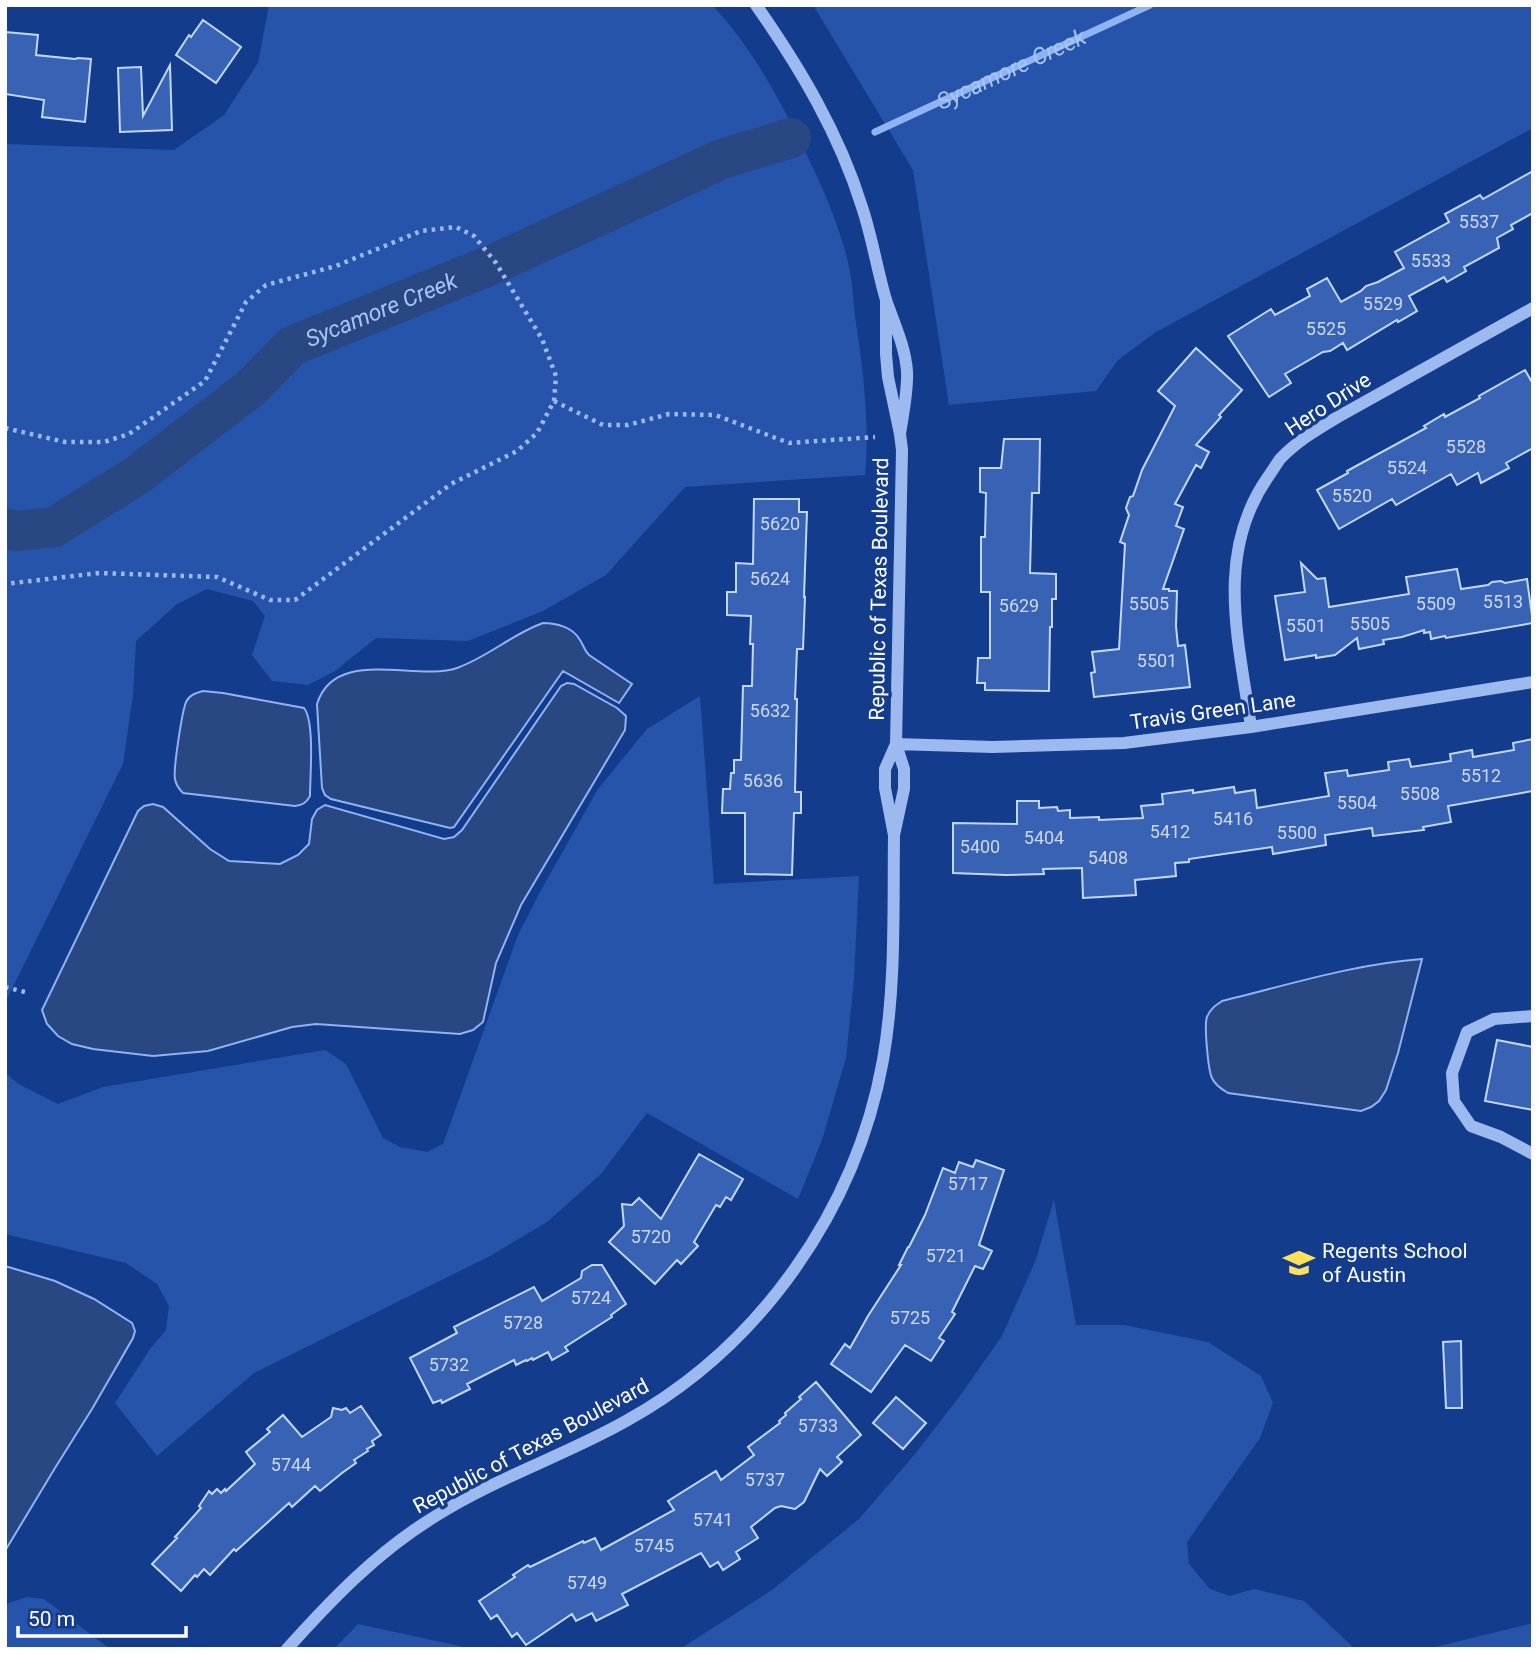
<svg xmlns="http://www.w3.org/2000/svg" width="1538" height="1654" font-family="Roboto,sans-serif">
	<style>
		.green { fill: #2654ab }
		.water { fill: #284783; stroke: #8fb3f3; stroke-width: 2 }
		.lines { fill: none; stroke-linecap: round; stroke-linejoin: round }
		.stream { stroke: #8fb3f3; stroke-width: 7 }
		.river { stroke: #284783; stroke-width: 40 }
		.building { fill: #3862b3; stroke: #c3d7fc; stroke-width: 2 }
		.path { stroke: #9dbaf0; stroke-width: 4.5; stroke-dasharray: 3.5 5; stroke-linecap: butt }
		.minor { stroke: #9dbaf0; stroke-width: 12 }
		.labels { text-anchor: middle; stroke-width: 7; stroke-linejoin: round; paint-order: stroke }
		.number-label { font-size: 18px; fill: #cdd8ec }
		.street-label { font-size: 21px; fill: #fff; stroke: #143c8c }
		.poi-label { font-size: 21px; fill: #fff; stroke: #143c8c; text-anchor: start }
		.water-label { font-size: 23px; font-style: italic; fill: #a9c5f7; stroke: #143c8c }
	</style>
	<rect width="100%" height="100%" fill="#143c8c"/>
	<path class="green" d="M269 5H712C749 44 775 91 799 139 818 177 836 216 847 258 852 276 853 297 855 316 863 369 870 422 865 475L685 487 606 575 543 611 468 641 376 638 335 671 308 685 272 681 252 655 265 616 253 601 207 589 177 604 136 641 133 695 123 764 5 1003V144L174 150 224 115 258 63Z
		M813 5H1533V128L1156 332 1118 360 1096 391 949 405 913 170Z
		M700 696 714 884 859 876 854 980 846 1058 822 1140 798 1199 647 1113 601 1174 547 1222 490 1256 254 1373 157 1456 115 1403 150 1349 166 1330 169 1306 157 1284 126 1263 5 1234V1072L17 1083 58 1104 103 1087 325 1050 346 1064 383 1138 400 1147 427 1152 443 1144 518 935 540 892 598 789 647 729Z
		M1054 1200 1076 1325H1124L1208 1342 1261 1376 1273 1403 1260 1438 1187 1542 1189 1564 1210 1589 1230 1596 1254 1589 1304 1601 1355 1649H680L772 1590 859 1519 915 1454 962 1393 1002 1336 1035 1262Z
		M27 1597 44 1599 110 1649H5V1607L9 1603Z
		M1533 1623V1649H1426L1431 1648Z
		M358 1624 473 1649H334Z"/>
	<path class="water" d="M543 623C556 623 573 627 580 640 584 646 584 650 589 655L632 684 619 703 563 671 454 827 450 828 331 799 325 795 322 788 317 704C335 646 416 682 457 668 488 657 512 634 543 623Z
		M567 683 574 684 617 708 626 716 625 730 521 905 496 963 483 1022 473 1030 460 1034 316 1024 292 1027 208 1051 153 1056 93 1049 72 1044 58 1036 47 1024 42 1010 138 811 144 806 153 804 163 807 210 849 229 861 280 864 298 855 309 844 312 819 317 810 325 805 444 839 454 837 462 830 561 686Z
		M203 691 223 693 304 708C315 722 310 776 310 796 306 803 303 805 295 806L183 793C179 789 176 785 175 779 173 770 182 712 186 702 189 695 196 693 203 691Z
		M1422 959 1398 1053 1386 1090 1379 1101 1371 1107 1361 1111 1228 1093C1221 1089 1215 1085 1212 1078 1208 1070 1204 1024 1207 1017 1210 1009 1216 1005 1222 1001 1288 985 1354 964 1422 959Z
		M5 1266 55 1281 94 1299 132 1323 135 1331 133 1338 92 1409 55 1468 5 1551Z"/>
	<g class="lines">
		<path class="stream" id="s1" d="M875 132 1150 5"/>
		<path class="river" id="s2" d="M5 528 16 531 54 527 136 476 251 388 292 346 496 263 722 159 791 138"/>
	</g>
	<path class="building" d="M203 20 241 47 216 83 176 55 189 35 191 37Z
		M5 32 38 35 36 55 75 59 78 58 91 59 85 122 42 117 44 100 5 94Z
		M170 65 172 130 120 132 118 68 141 67 143 116Z
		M1533 171V213L1511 225 1513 229 1497 238 1499 248 1464 267 1466 271 1447 282 1444 277 1409 296 1417 311 1398 322 1397 320 1347 350 1343 343 1330 351 1323 352 1285 374 1291 383 1269 397 1228 336 1271 309 1275 315 1310 296 1307 289 1327 278 1341 302 1361 291 1366 286 1378 282 1404 268 1395 252 1449 222 1445 214 1480 195 1483 199Z
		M1196 348 1242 390 1219 415 1221 417 1196 445 1209 452 1201 468 1196 465 1175 504 1183 507 1176 526 1184 529 1163 589H1169V591H1177L1176 626 1178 646 1185 645 1190 687 1094 697 1091 673 1095 672 1092 652 1119 649 1125 544 1120 542 1129 515 1126 508 1130 497 1133 496 1142 470 1175 406 1158 391Z
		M1525 370 1533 384V448L1506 463 1509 468 1481 483 1478 473 1457 485 1451 474 1396 505 1392 499 1339 529 1317 490 1348 473 1347 471 1426 428 1424 426 1444 414 1445 417 1480 398 1479 396Z
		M1004 439H1040L1039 493H1032L1030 573 1056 574V599H1052V627H1050L1049 691 985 690V683H977L978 658H990V592H981V537H985L986 493 980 492V468H1001Z
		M754 499H799V512H807L804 597H805L803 649H797L795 699H797L795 792H801V813H794L792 875 745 874V813H722L723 789H730L731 773H734V760H741L743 686H752L753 644H750L751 616 727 615V592H736V563L753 564Z
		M1301 563 1317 579 1325 578 1329 607 1409 594 1406 577 1457 569 1461 589 1488 585 1492 582 1501 581 1505 583 1527 579 1533 623 1446 638 1445 636 1431 639 1430 632 1424 633V630L1402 637 1383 640 1384 644 1359 649 1357 638 1335 655 1316 658V655L1285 660 1275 596 1305 592Z
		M1533 739V791L1448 806 1451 822 1423 827 1424 830 1373 836 1372 828 1325 835 1326 845 1273 854 1272 847 1189 859V862L1175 863 1176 876 1135 880 1136 895 1083 898 1082 868 1043 869 1044 874 1006 875 953 873V823L1017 824V801H1039V808L1057 807 1058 811 1070 810V818L1099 817V820L1143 818 1141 806 1163 804 1162 794 1193 790V793L1234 787 1235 793 1255 790 1257 808 1329 796 1325 773 1347 770 1348 776 1389 770 1388 762 1409 759 1411 767 1451 761 1450 754 1472 750 1473 757 1514 750 1513 743Z
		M1497 1040 1533 1047V1110L1485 1101Z
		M699 1154 743 1179 731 1200 726 1197 720 1207 716 1205 694 1242 698 1246 681 1264 677 1260 655 1284 609 1242 624 1226 622 1204 632 1205 639 1198 661 1219Z
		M976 1160 1004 1170 979 1245 992 1251 983 1269 975 1266 952 1312 955 1314 939 1338 944 1341 931 1361 905 1345 871 1392 831 1364 845 1344 850 1348 868 1316 901 1265H899L908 1247H909L925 1215 943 1168 955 1173 959 1162 973 1167Z
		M592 1265H602L626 1304 611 1315 612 1317 565 1347 568 1351 552 1360 548 1352 533 1360 532 1358 527 1361 526 1360 516 1365 514 1360 467 1384 470 1389 442 1403 441 1400 433 1403 410 1358 457 1333 454 1327 534 1287 542 1301 581 1278 582 1271Z
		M1461 1341 1462 1408H1446L1443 1342Z
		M816 1382 861 1435 837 1457 842 1462 827 1476 820 1469 804 1502 795 1509 781 1506 775 1508 751 1527 758 1538 736 1552 740 1559 723 1570 718 1562 710 1567 701 1553 622 1594 628 1605 596 1621 592 1613 576 1621 572 1614 526 1645 517 1633 512 1637 497 1615 491 1619 479 1601 515 1577 513 1575 528 1565 530 1567 583 1541 584 1543 595 1538 601 1550 674 1510 668 1501 716 1471 721 1480 754 1455 748 1447 780 1423 779 1421 786 1415 785 1413 801 1399 799 1397Z
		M896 1397 926 1423 903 1449 873 1423Z
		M361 1406 381 1435 372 1441 374 1445 367 1449 368 1451 354 1460 356 1463 342 1473 320 1491 315 1486 292 1507 289 1503 236 1551 234 1549 210 1575 204 1569 197 1577 195 1575 181 1591 152 1564 177 1538 175 1537 201 1508 199 1506 209 1491 212 1494 217 1489 221 1493 225 1489 226 1491 255 1464 246 1452 270 1432 267 1429 283 1415 302 1437 331 1417 333 1408 342 1410 346 1408 350 1413Z"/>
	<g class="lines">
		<path class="path" d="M554 401 603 425H628L669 414 715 415 789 443 875 437
			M5 428 65 442H104L129 434 205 381 246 302 266 285 336 266 421 231 456 227 474 236 496 263 542 339 556 376 554 401 537 433 517 451 451 484 295 600H270L217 577 99 573 5 584
			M5 987 25 992"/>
		<path class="minor" d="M756 5C800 68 839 133 862 207 872 237 877 269 886 300 894 323 905 346 907 371 908 391 903 414 900 434L888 377 886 354V299
			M1251 727C1239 641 1214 554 1268 477 1272 471 1276 465 1280 459 1296 442 1316 430 1336 418L1533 308
			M896 744 993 747 1124 743 1251 727 1533 682
			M896 744 885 769V788L894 835 904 789V769L896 744 902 450 900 434
			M1533 1016 1494 1019 1467 1032 1452 1073 1454 1101 1471 1126 1501 1137 1533 1154
			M287 1649C332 1599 377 1552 434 1517 495 1478 564 1456 626 1421 760 1347 856 1210 883 1060 896 986 893 910 894 835"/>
	</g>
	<defs>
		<symbol id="school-bare" viewBox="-9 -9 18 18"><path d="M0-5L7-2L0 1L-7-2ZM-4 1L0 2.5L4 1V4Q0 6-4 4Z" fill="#ffe05c" stroke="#143c8c" stroke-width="2.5" paint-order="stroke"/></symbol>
	</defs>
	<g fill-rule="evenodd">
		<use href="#school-bare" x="1277" y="1241" width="44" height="44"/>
	</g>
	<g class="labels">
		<g class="number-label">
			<text x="1479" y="228">5537</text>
			<text x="1431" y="267">5533</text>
			<text x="1383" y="310">5529</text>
			<text x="1326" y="335">5525</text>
			<text x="1466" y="453">5528</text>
			<text x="1407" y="474">5524</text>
			<text x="1352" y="502">5520</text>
			<text x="780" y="530">5620</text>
			<text x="770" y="585">5624</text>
			<text x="1503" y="608">5513</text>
			<text x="1149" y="610">5505</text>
			<text x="1436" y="610">5509</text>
			<text x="1019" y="612">5629</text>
			<text x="1370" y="630">5505</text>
			<text x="1306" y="632">5501</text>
			<text x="1157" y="667">5501</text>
			<text x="770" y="717">5632</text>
			<text x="1481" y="782">5512</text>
			<text x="763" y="787">5636</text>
			<text x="1420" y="800">5508</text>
			<text x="1357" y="809">5504</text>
			<text x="1233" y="825">5416</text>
			<text x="1170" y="838">5412</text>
			<text x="1297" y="839">5500</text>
			<text x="1044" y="844">5404</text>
			<text x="980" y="853">5400</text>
			<text x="1108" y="864">5408</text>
			<text x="968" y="1190">5717</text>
			<text x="651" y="1243">5720</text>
			<text x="946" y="1262">5721</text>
			<text x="591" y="1304">5724</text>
			<text x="910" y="1324">5725</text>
			<text x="523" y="1329">5728</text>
			<text x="449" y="1371">5732</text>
			<text x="818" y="1432">5733</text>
			<text x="291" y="1471">5744</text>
			<text x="765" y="1486">5737</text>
			<text x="713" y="1526">5741</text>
			<text x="654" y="1552">5745</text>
			<text x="587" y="1589">5749</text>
		</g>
		<g class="street-label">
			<text transform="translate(1328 404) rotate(-33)" y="7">Hero Drive</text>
			<text transform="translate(879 589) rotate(-89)" y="7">Republic of Texas Boulevard</text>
			<text transform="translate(1213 711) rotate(-8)" y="7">Travis Green Lane</text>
			<text transform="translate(531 1446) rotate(-28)" y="7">Republic of Texas Boulevard</text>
		</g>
		<g class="poi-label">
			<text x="1322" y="1258">Regents School<tspan x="1322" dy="24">of Austin</tspan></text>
		</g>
		<g class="water-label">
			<text dy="8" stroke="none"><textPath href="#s1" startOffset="150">Sycamore Creek</textPath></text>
			<text dy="8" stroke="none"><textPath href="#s2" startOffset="446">Sycamore Creek</textPath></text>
		</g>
	</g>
	<rect width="1538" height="1654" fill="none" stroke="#ffffff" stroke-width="14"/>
	<path d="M18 1626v10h168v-10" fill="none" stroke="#ffffff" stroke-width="3.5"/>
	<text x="28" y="1626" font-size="21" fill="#ffffff" stroke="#143c8c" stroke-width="5" paint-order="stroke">50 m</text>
</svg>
